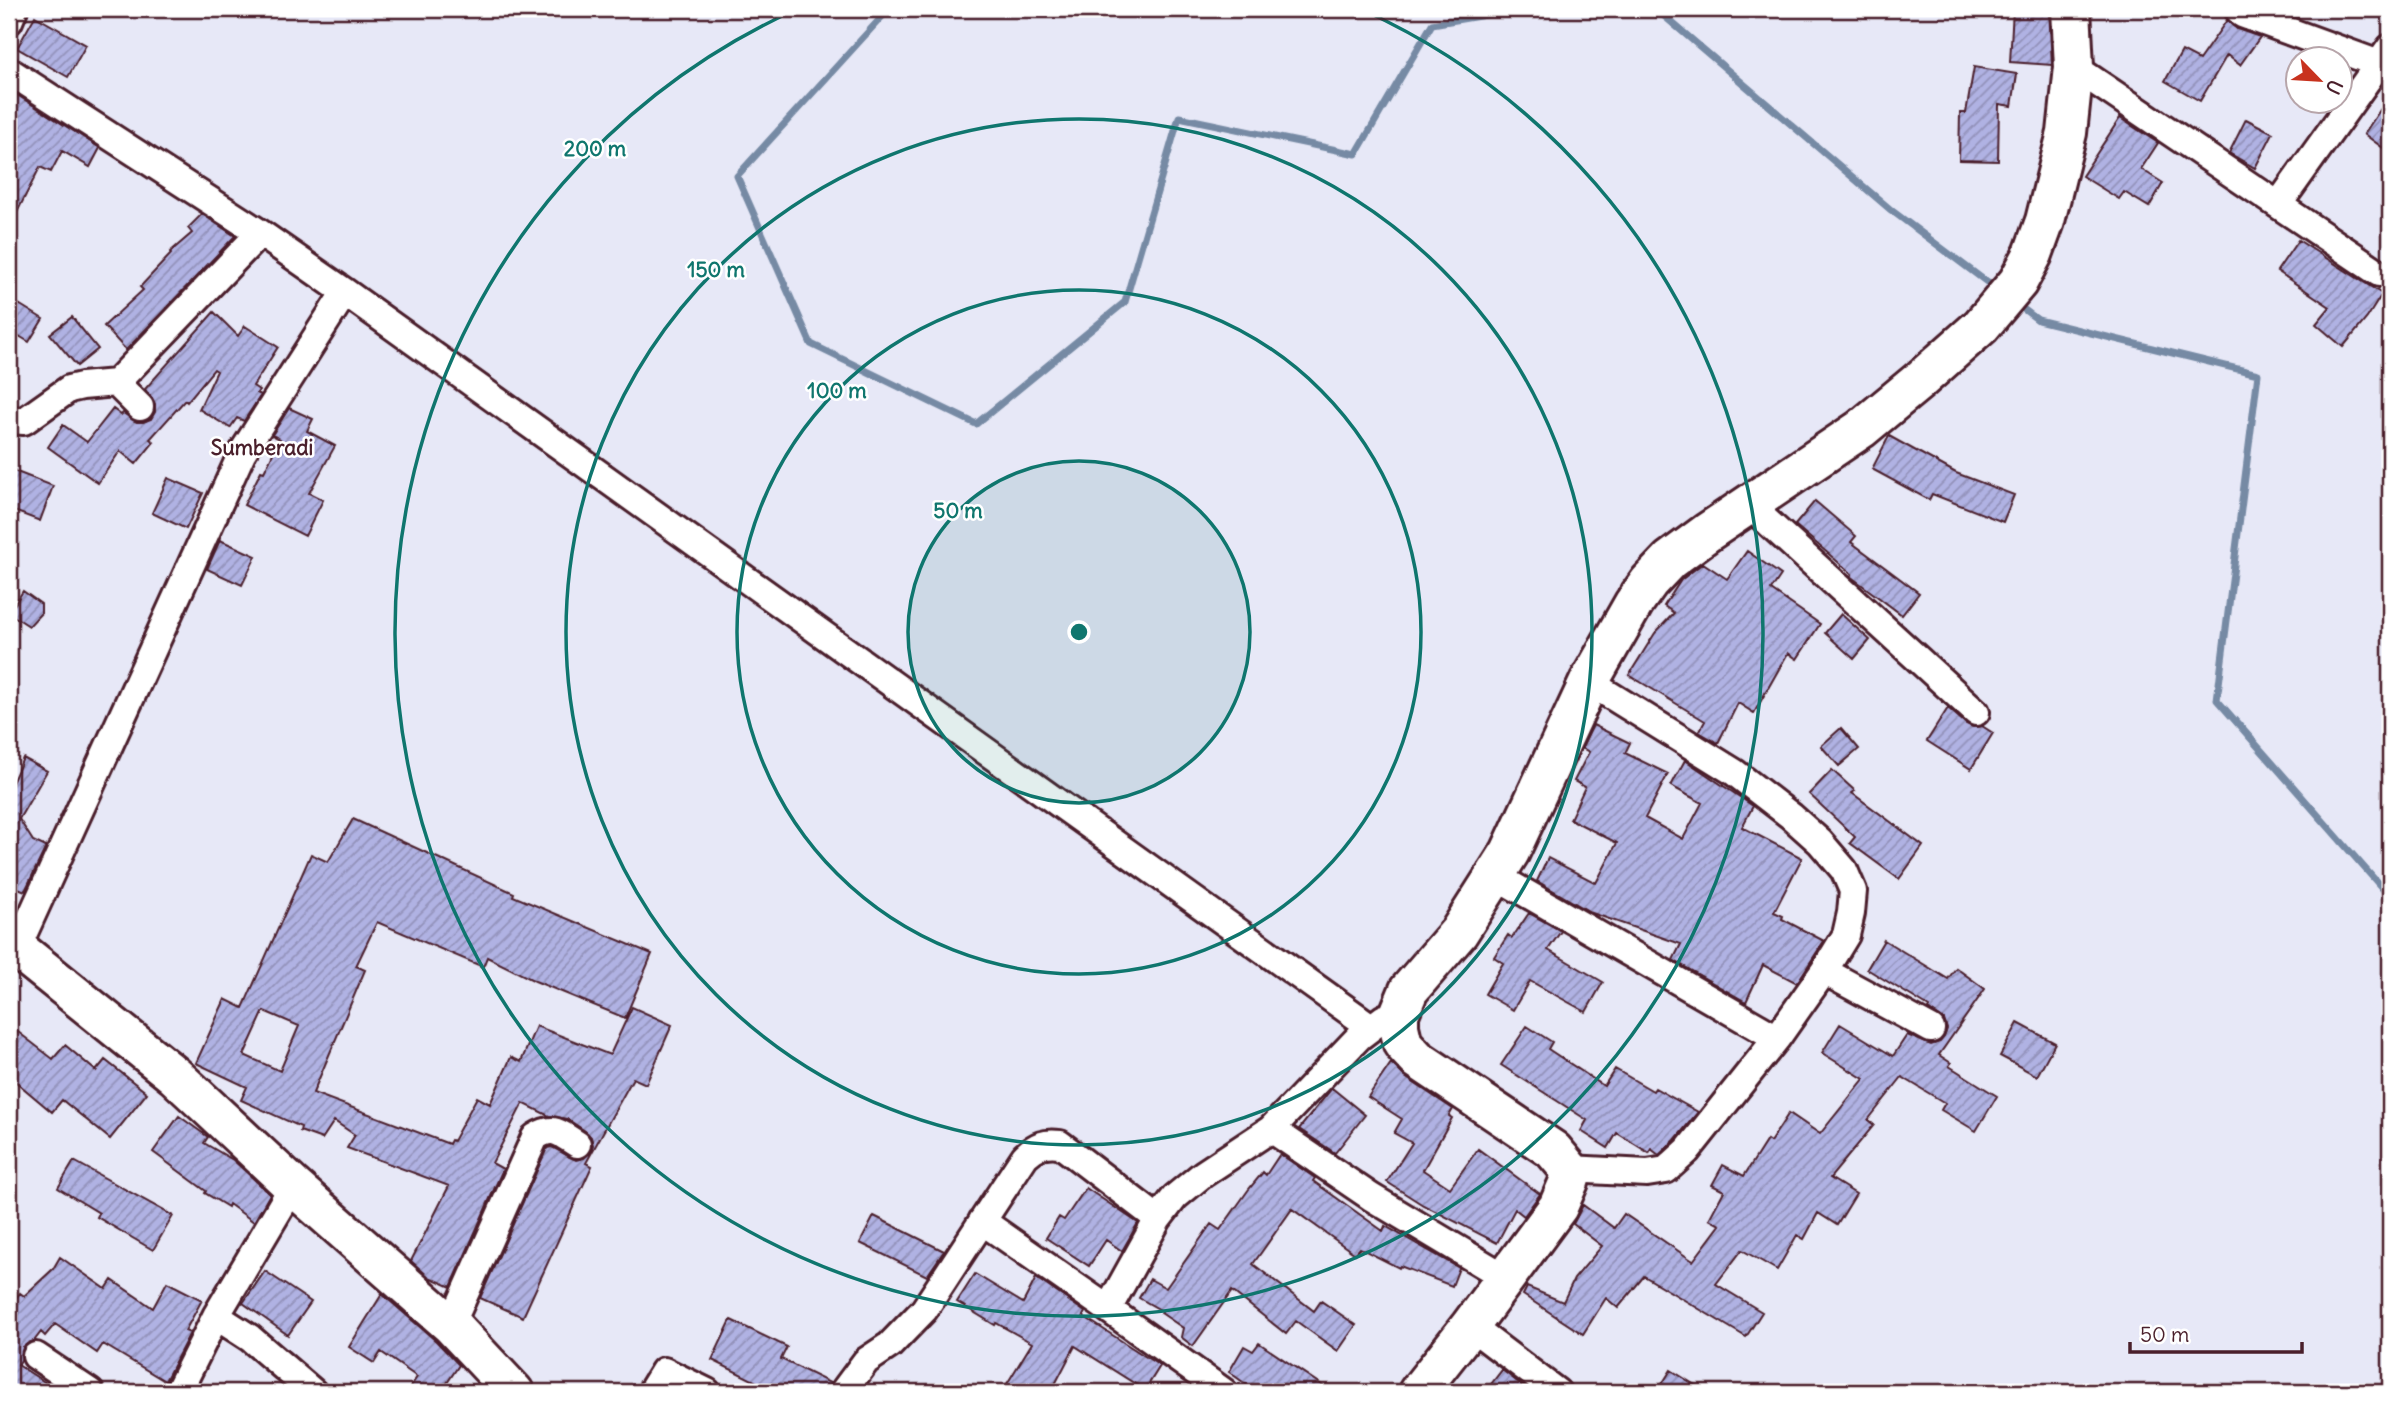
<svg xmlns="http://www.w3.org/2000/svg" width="2399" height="1401" font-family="Delius,sans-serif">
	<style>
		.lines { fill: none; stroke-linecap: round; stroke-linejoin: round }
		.stream { stroke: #768aa4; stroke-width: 7 }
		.building { fill: url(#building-hatch); stroke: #4a1f2b; stroke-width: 2; fill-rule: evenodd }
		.street-casing { stroke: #4a1f2b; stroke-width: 32 }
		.secondary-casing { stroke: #4a1f2b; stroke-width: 44 }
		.street { stroke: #fff; stroke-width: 26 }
		.secondary { stroke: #fff; stroke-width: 38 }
		.ring { fill: none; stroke: #0f766e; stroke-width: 3.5 }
		.labels { text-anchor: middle; stroke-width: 5; stroke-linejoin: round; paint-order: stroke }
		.quarter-label { font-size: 21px; font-weight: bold; fill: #4a1f2b; stroke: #fff }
		.centre { fill: #0f766e; stroke: #fff; stroke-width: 3.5 }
		.ring-label { font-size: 21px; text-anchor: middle; font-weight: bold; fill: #0f766e; stroke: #fff; stroke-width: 5; stroke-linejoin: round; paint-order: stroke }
	</style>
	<defs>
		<pattern id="building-hatch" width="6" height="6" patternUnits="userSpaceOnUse" patternTransform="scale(1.75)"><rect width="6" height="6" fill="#b0b2e3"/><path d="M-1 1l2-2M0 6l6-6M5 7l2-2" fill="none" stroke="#9190b8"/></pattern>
	</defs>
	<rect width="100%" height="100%" fill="#e7e8f7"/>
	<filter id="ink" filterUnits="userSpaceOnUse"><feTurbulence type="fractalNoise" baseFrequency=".0143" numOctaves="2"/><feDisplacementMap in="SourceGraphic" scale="14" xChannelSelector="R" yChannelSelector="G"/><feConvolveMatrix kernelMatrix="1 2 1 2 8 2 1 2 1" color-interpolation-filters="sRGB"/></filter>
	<g filter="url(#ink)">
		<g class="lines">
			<path class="stream" d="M889 9 737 176 811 344 976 424 1125 302 1179 117 1356 154 1432 24 1521 9
				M1656 9 1891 210 1996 289
				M2014 302 2038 320 2258 374 2217 700 2390 897"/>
		</g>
		<path class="building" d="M2013 9H2049L2052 65 2010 62Z
			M35 16 86 45 68 77 17 48Z
			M2227 20 2237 29 2260 37 2240 65 2227 55 2200 101 2165 81 2182 51 2199 60Z
			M1974 67 2017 74 2012 106 1999 104 1998 161 1959 160 1960 113H1966Z
			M14 93 100 148 90 167 62 151 51 172 40 167 9 228V133L18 115 9 110V105Z
			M2390 95V153L2364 134Z
			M2120 118 2158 143 2141 169 2163 183 2149 207 2124 192 2119 199 2082 176Z
			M2246 119 2273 133 2255 168 2229 153Z
			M202 214 235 236 126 350 104 326 143 290 140 287 171 254 170 252 192 233 188 228Z
			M2298 240 2382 294 2367 318 2343 347 2316 324 2330 307 2277 271Z
			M9 298 43 319 29 342 9 330Z
			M214 312 238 336 245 326 278 347 253 386 259 390 257 393 261 395 244 421 237 418 230 428 199 409 217 371 214 369 187 402 185 400 150 439 154 442 136 464 120 451 98 483 48 447 63 425 87 442 113 409 121 415 123 413 137 422H143L151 419 155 412V404L145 389Z
			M72 317 98 349 77 366 50 334Z
			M289 408 313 419 307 431 335 446 309 493 323 500 305 536 244 505 261 471 264 472 280 439 272 435Z
			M1889 436 1956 473 2014 495 2003 522 1932 494 1929 500 1872 469Z
			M9 469 53 486 40 521 9 509Z
			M168 478 203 493 186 529 152 513Z
			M1815 501 1856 536 1851 542 1919 593 1902 615 1850 576 1852 574 1795 525Z
			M220 540 256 556 242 585 207 569Z
			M1747 551 1781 575 1771 590 1820 624 1797 659 1788 653 1754 713 1738 703 1718 743 1699 732 1705 721 1629 675 1655 633 1674 613 1664 606 1681 580 1703 563 1727 579Z
			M23 591 41 604V613L29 626 9 613Z
			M1841 614 1870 640 1854 659 1825 633Z
			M1948 708 1966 724 1973 727 1982 726 1993 733 1971 769 1927 741Z
			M1593 725 1630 743 1625 753 1668 774 1645 818 1683 839 1702 803 1671 786 1685 760 1753 806 1742 827 1802 858 1774 912 1783 916 1782 919 1824 941 1797 983 1763 965 1746 1002 1673 960 1681 944 1592 913 1537 881 1548 858 1596 883 1617 843 1570 819 1585 787 1574 781 1589 752 1582 748Z
			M1841 728 1859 749 1839 766 1821 746Z
			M23 758 47 771 19 819 33 841 46 847 25 891 9 884V790Z
			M1832 770 1855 791 1852 793 1923 846 1899 879 1850 843 1855 837 1809 794Z
			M353 819 514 893 513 896 652 954 625 1018 535 981 487 957 483 967 377 922 356 966 365 970 313 1093 449 1144 451 1140 453 1141 477 1097 490 1104 511 1057 521 1062 536 1026 610 1055 632 1007 672 1025 646 1084 633 1078 586 1163 592 1166 523 1317 480 1298 547 1148 552 1147 576 1160 584 1158 590 1153 593 1145 591 1137 585 1131 567 1119 549 1116 523 1103 492 1163 503 1169 451 1287 429 1277 411 1261 449 1186 347 1148 355 1135 334 1121 322 1139 300 1131 301 1127 241 1100 247 1087 196 1063 225 999 243 1008 311 854 328 862ZM264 1011 299 1026 280 1071 244 1055Z
			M1529 913 1561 931 1548 950 1603 982 1586 1012 1530 981 1513 1010 1485 994 1503 963 1494 957 1508 935 1512 938Z
			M1884 940 1948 979 1956 968 1985 989 1939 1055 1951 1063 1949 1066 1997 1096 1976 1131 1941 1110 1945 1103 1902 1077 1868 1120 1874 1125 1830 1178 1856 1194 1837 1225 1818 1213 1804 1239 1797 1235 1777 1270 1742 1250 1716 1284 1762 1312 1746 1337 1644 1276 1618 1308 1606 1298 1583 1334 1523 1295 1527 1287 1563 1302 1574 1279 1602 1246 1573 1224 1583 1205 1614 1228 1624 1214 1693 1261 1720 1225 1709 1219 1724 1191 1712 1185 1723 1165 1744 1176 1767 1140 1770 1142 1789 1113 1820 1134 1864 1079 1822 1053 1840 1024 1893 1056 1907 1035 1931 1045 1940 1042 1944 1037 1947 1029 1944 1020 1928 1009 1929 1007 1867 969Z
			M2018 1023 2055 1043 2037 1076 2000 1056Z
			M9 1025 53 1059 65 1045 96 1071 105 1060 147 1093 110 1139 62 1100 52 1112 9 1076Z
			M1527 1026 1552 1042 1548 1049 1604 1086 1615 1069 1653 1091 1655 1088 1698 1112 1675 1140 1659 1155 1651 1149 1649 1153 1617 1133 1608 1148 1581 1131 1587 1120 1501 1065Z
			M1391 1063 1405 1077 1453 1109 1449 1116 1452 1118 1423 1170 1450 1188 1478 1149 1540 1194 1524 1216 1515 1209 1497 1243 1423 1205 1387 1182 1412 1143 1394 1133 1402 1119 1368 1097Z
			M1332 1088 1365 1115 1335 1153 1299 1129Z
			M179 1116 208 1137 204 1143 233 1160 270 1194 254 1222 229 1204 228 1207 205 1193 206 1191 153 1152Z
			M1280 1154 1315 1178 1313 1181 1383 1231 1385 1226 1459 1268 1452 1286 1400 1266 1399 1268 1360 1248 1355 1254 1292 1209 1253 1264 1314 1311 1321 1301 1356 1325 1338 1351 1296 1321 1286 1334 1232 1291 1193 1346 1181 1337 1183 1328 1161 1313 1162 1311 1139 1298 1150 1279 1166 1288 1211 1224 1220 1230 1249 1189 1263 1172 1266 1175Z
			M74 1161 173 1216 153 1250 97 1217 99 1213 58 1188Z
			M1086 1188 1138 1223 1122 1251 1106 1240 1089 1266 1046 1238 1059 1217 1064 1220Z
			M874 1216 944 1251 927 1276 860 1243Z
			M60 1257 106 1289 112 1280 153 1308 167 1282 202 1300 185 1331 190 1333 165 1381 103 1344 97 1353 55 1324 45 1336 41 1332 34 1341 23 1347 21 1360 18 1365 60 1392H9V1307L20 1293 24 1296 53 1269Z
			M265 1271 311 1302 288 1335 243 1303Z
			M975 1274 1023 1303 1036 1278 1085 1312 1083 1316 1160 1366 1145 1390 1075 1346 1051 1392H1002L1032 1343 996 1323 995 1325 957 1302Z
			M382 1294 436 1341 459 1365 441 1392H407L417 1377 381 1352 374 1363 349 1347Z
			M731 1320 787 1347 781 1359 830 1383 828 1392H777L712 1360Z
			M1259 1343 1332 1392H1257L1229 1372 1244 1346 1253 1351Z
			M1502 1370 1524 1387 1520 1392H1485Z
			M1671 1370 1706 1392H1657Z"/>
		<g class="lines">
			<defs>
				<path id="street" d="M2238 9 2242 14 2379 64
					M9 21 14 9
					M2074 67 2379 273
					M9 71 260 233 345 292 1371 1027
					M2278 205 2390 48
					M116 383 260 233
					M9 420 24 421 69 389 82 386 116 383 140 407
					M1748 504 1976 712
					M1496 876 1777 1038
					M17 948 242 453 345 292
					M1824 971 1931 1029
					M1271 1129 1371 1197 1506 1278
					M1569 1169 1647 1173 1666 1170 1687 1151 1777 1038 1824 971 1846 935 1851 913 1853 891 1844 870 1820 842 1791 816 1734 772 1589 682
					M982 1221 1108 1309 1158 1219
					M1108 1309 1224 1392
					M216 1316 250 1338 313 1392
					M451 1325 535 1137C554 1125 559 1133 577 1144
					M1470 1326 1557 1392
					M36 1356 90 1392
					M178 1392 216 1316 293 1186
					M651 1392 664 1371 707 1392
					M843 1392 866 1361 890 1345 924 1310 1025 1156C1037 1145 1045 1142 1060 1144L1158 1219 1175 1197 1203 1174 1271 1129 1359 1037 1384 1018"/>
				<path id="secondary" d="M9 942 174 1075 293 1186 451 1325 514 1392
					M1418 1392 1470 1326 1558 1207 1570 1179 1569 1169 1553 1150 1417 1059 1403 1044 1399 1027V1014L1409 990 1459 932 1510 852 1589 682 1634 603 1649 582 1670 560 1708 532 1861 429 1919 381 1981 326 2018 282 2033 254 2045 221 2067 133 2074 67 2071 9"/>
			</defs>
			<use href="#street" class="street-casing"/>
			<use href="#secondary" class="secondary-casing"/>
			<use href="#street" class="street"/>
			<use href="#secondary" class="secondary"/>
		</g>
	</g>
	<circle cx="1079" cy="632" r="171" fill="#0f766e" fill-opacity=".12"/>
	<g class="ring">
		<circle cx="1079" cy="632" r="171"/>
		<circle cx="1079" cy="632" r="342"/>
		<circle cx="1079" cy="632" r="513"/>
		<path d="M1363 10A684 684 0 1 1 795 10"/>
	</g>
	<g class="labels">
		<g class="quarter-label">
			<text x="262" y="455">Sumberadi</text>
		</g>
	</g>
	<circle cx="1079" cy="632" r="10" class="centre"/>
	<g class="ring-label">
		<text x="595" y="156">200 m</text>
		<text x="716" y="277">150 m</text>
		<text x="837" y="398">100 m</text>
		<text x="958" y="518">50 m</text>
	</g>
	<rect width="2399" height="1401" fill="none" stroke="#fff" stroke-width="35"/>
	<rect x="18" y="18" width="2364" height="1366" fill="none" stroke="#4a1f2b" stroke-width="2.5" filter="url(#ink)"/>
	<g transform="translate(2319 80) rotate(115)"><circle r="33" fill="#ffffff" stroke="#b7a5aa" stroke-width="2"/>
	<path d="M0-5L12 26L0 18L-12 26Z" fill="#c8321e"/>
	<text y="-10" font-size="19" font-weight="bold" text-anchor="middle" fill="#4a1f2b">U</text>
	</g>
	<path d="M2130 1342v10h172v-10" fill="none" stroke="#4a1f2b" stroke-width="3.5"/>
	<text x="2140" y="1342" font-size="21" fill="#4a1f2b" stroke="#ffffff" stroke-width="5" paint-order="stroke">50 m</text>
</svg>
